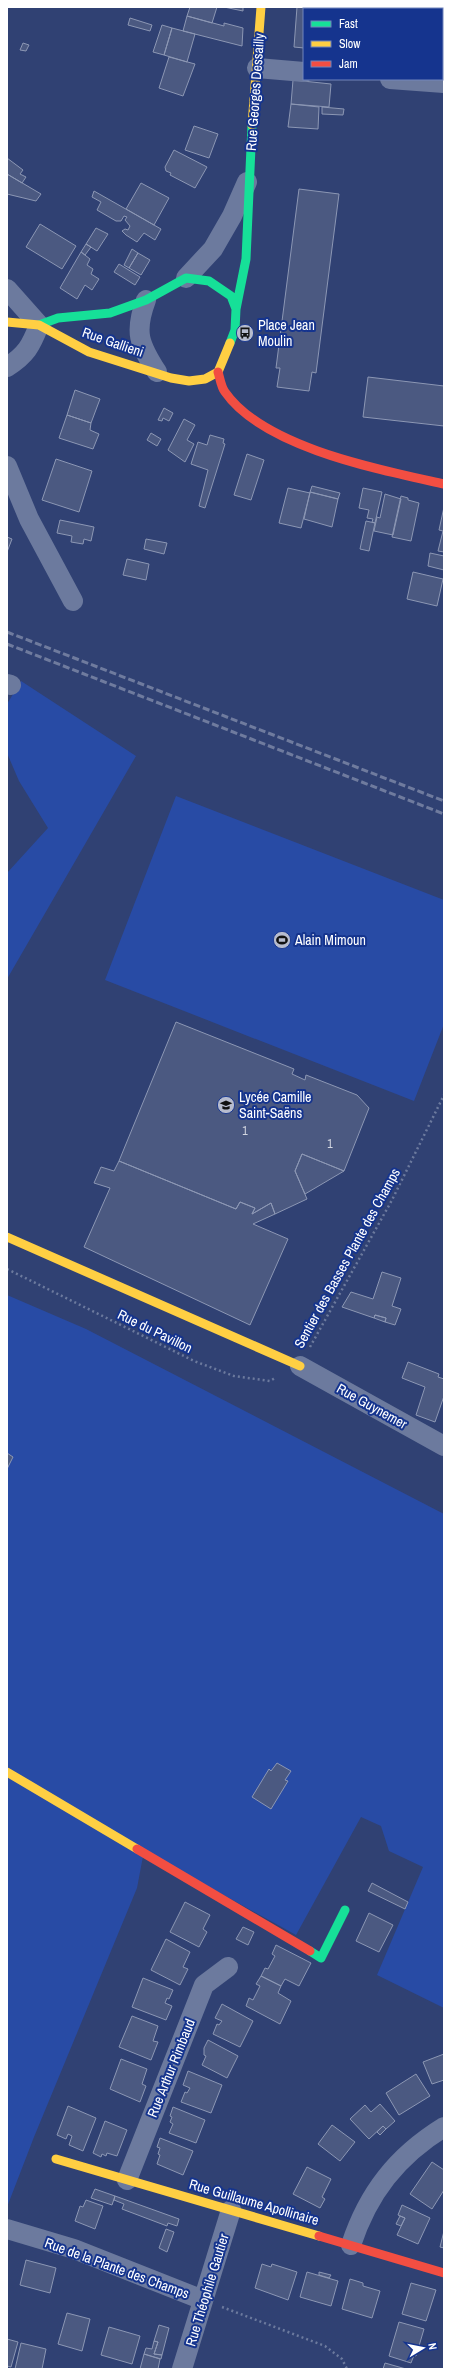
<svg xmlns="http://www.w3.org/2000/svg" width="451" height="2376" font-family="'Archivo Narrow',sans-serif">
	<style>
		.green { fill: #284ba5 }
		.building { fill: #4b5981; stroke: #8c97b4 }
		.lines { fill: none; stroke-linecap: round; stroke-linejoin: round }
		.path { stroke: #6c7a9e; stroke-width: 2.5; stroke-dasharray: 2 3; stroke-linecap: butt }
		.street { stroke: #6c7a9e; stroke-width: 20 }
		.fast { stroke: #16e098; stroke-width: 9 }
		.slow { stroke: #ffcf43; stroke-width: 9 }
		.jam { stroke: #f24e42; stroke-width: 9 }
		.rail { stroke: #6f7b9e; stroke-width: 3; stroke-dasharray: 7 3; stroke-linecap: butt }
		.labels { text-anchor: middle; stroke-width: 4; stroke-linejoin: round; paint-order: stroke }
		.number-label { font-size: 12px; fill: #d2d6e0 }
		.street-label { font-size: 14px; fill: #fff; stroke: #15348e }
		.poi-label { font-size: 14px; fill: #fff; stroke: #15348e; text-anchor: start }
	</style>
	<rect width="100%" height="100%" fill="#304173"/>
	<path class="green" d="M21 681 136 756 7 979V873L48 828 19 781 7 753V704Z
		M176 796 444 900V1024L414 1101 105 980Z
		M7 1295 86 1329 444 1514V2008L377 1975 423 1867 389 1851 381 1826 361 1817 296 1935 144 1851 137 1888 34 2137 7 2207Z"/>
	<path class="building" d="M190 7H217L212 23 187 16Z
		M224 7H243V11Z
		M297 7H331V9H304V48L294 47Z
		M359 7H373V9H359Z
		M187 16 224 26V23L243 28 242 46 183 31Z
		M130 18 152 25 150 31 128 25Z
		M162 25 172 28 164 55 153 52Z
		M172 28 195 34 187 62 164 55Z
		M442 40H444V59H442Z
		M23 43 29 45 26 51 20 50Z
		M169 57 195 64 183 96 159 88Z
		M293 80 331 84 329 107 291 104Z
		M291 104 319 107 318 129 288 127Z
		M322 107 344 109 343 115 322 114Z
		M194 126 218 134 209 158 185 150Z
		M174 150 207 167 195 188 170 175 171 173 166 171 165 167Z
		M7 158 23 170 20 174 26 177 22 183 7 174Z
		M7 174 41 194 36 201 7 194Z
		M141 183 169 198 154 225 126 209Z
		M299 189 339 194 316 373 312 372 309 391 277 387 280 368H276Z
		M94 191 161 229 155 240 144 233 137 242 126 235 122 231 125 229 128 230 130 226 125 220 127 217 124 216 121 221H116L97 210 101 202 92 197Z
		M40 224 76 246 62 269 26 247Z
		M96 228 108 234 97 251 86 244Z
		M86 244 91 247 85 255 81 252Z
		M132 249 138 253 129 268 124 265Z
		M81 252 90 259 87 265 93 269 91 274 99 279 92 290 85 285 77 299 60 288Z
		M138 253 150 260 141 275 129 268Z
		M119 264 140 277 135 285 114 272Z
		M368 377 444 386V426L363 417Z
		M75 390 100 399 91 423 67 415Z
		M164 408 173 413 169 421 163 418 162 421 158 420Z
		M67 415 91 423 90 430 99 434 93 449 59 438Z
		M184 419 195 425 187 440 194 444 185 462 168 450Z
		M151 433 161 439 157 446 147 440Z
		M210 435 224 439 223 443 225 444 205 508 199 506 208 470 191 464 198 442 207 445Z
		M247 454 264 460 251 500 234 495Z
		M56 459 92 471 79 512 42 500Z
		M312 486 340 493 338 499 310 492Z
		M288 488 310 493 301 528 279 523Z
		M363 488 382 492 375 523 372 522 373 519 367 518 369 510 359 508Z
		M310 492 338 499 332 527 304 519Z
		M385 494 401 499 393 535 374 531 377 517 380 518Z
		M401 496 408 498V500L419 503 411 541 392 537Z
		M444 507V552L438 551 443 531 439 530Z
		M60 520 94 527 91 541 84 539 83 544 71 542 72 536 57 533Z
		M366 521 375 523 369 551 360 549Z
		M7 537 12 539 7 552Z
		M146 539 167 543 164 554 144 549Z
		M430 553 444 556V570L428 566Z
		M127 559 149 564 146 580 123 575Z
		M413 572 443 579 437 606 407 599Z
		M176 1022 294 1069 292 1074 305 1080 306 1075 357 1095 369 1108 344 1171 302 1154 295 1171 307 1199 275 1214 271 1203 252 1214 255 1208 240 1202 236 1209 119 1161Z
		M302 1154 344 1171 305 1194 295 1171Z
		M119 1161 236 1209 240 1202 255 1208 252 1214 271 1203 275 1214 253 1224 288 1239 250 1325 84 1247 110 1188 94 1183 101 1167 114 1171Z
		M382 1272 401 1278 392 1306 401 1309 395 1325 385 1322 386 1318 375 1315 374 1318 342 1307 351 1292 373 1299Z
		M375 1315 386 1318 385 1322 374 1318Z
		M408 1362 439 1374 438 1377 444 1379V1396L435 1422 416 1415 425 1387 402 1378Z
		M7 1453 13 1457 7 1469Z
		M277 1763 291 1771 285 1780 288 1781 271 1809 252 1797 269 1769 271 1771Z
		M372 1883 408 1902 405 1909 368 1891Z
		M185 1902 210 1915 203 1929 207 1932 199 1947 170 1932Z
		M369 1913 393 1925 379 1952 356 1941Z
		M243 1927 254 1932 248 1945 236 1939Z
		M166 1939 190 1952 183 1967 188 1969 180 1985 151 1970Z
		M276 1945 311 1963 299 1986 285 1979 281 1986 261 1976 265 1968 268 1969 275 1956 272 1954Z
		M261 1976 281 1986 278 1993 291 2001 280 2024 246 2006 249 1998 253 2000 260 1986 256 1984Z
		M143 1978 173 1990 169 1999 167 1998 165 2003 172 2006 166 2020 132 2007Z
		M222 2004 253 2021 240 2047 213 2034 217 2024 219 2025 222 2021 215 2018Z
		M132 2016 158 2026 153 2041 158 2042 151 2060 119 2047Z
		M208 2040 238 2056 227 2078 202 2065 206 2056 204 2055V2048Z
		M444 2054V2080L432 2084 423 2062Z
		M121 2059 147 2069 142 2084 146 2086 140 2102 110 2089Z
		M188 2071 222 2085 211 2113 181 2102 185 2092 187 2093 190 2088 183 2085Z
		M416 2074 430 2096 399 2115 386 2093Z
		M380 2104 395 2121 386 2129 383 2126 369 2139 350 2119 365 2105 371 2112Z
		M68 2106 96 2118 83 2151 69 2145 72 2136 68 2134 66 2139 57 2135Z
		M173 2107 205 2120 196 2143 169 2133 173 2124 170 2122 172 2117 170 2116Z
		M105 2121 127 2130 117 2156 107 2153 106 2156 102 2154 101 2157 93 2153Z
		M332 2125 355 2142 340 2161 318 2144Z
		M383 2126 386 2129 380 2135 377 2132Z
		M160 2138 193 2151 183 2175 157 2164 160 2155 158 2154 160 2148 157 2147Z
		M432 2162 444 2170V2190L432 2209 410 2194Z
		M307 2167 331 2179 322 2197 325 2199 320 2208 293 2194Z
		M95 2189 115 2196 112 2205 91 2198Z
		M115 2196 179 2219 177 2226 168 2223 167 2226 122 2209 124 2204 114 2200Z
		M86 2200 103 2206 95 2229 75 2221 80 2206 83 2207Z
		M402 2205 430 2218 418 2244 397 2235 405 2218 398 2215Z
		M400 2216 405 2218 401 2226 396 2224Z
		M166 2229 174 2232 167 2252 159 2248Z
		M444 2231V2248L440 2247Z
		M26 2260 56 2268 50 2293 20 2285Z
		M262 2264 271 2267 272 2264 297 2272 288 2300 255 2288Z
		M307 2272 338 2281 331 2306 300 2297Z
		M319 2272 331 2275 329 2278 319 2275Z
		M350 2279 363 2283V2286L380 2291 372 2318 342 2309Z
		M411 2283 436 2290 426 2321 402 2314Z
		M67 2313 90 2319 82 2351 58 2344Z
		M399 2322 424 2329 416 2356 414 2355 411 2363 389 2356Z
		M159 2325 169 2328 162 2355 154 2354 158 2342 154 2341Z
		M109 2327 140 2336 132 2364 101 2355Z
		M7 2339 18 2342 11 2367 7 2366Z
		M154 2341 158 2342 154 2354 162 2355 161 2359 144 2354 146 2348 152 2349Z
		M21 2343 46 2349 42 2369H15Z
		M144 2354 160 2359 158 2369H140Z
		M385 2363 406 2369H383Z"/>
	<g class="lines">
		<path class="path" d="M7 1269 194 1361 234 1376 270 1381 275 1378
			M310 1347 392 1200 444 1095
			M222 2307 325 2346 342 2359 347 2369"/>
		<path class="street" d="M257 68 304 72
			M390 79 444 83
			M186 278 213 249 232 216 247 182
			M7 289 39 325C31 346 26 355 7 367
			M146 300C134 332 139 344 157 372
			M7 466 29 519 73 601
			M7 684 11 685
			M300 1366 444 1446
			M127 2180 204 1985 228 1967
			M7 2229 74 2249 203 2300
			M351 2245C368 2193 397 2156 444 2127
			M182 2369 231 2210"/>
		<path class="fast" d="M236 309 246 259 252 125
			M39 325 58 318 110 313 146 300 186 278 209 281 231 296 236 309 235 330 230 343
			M310 1951 321 1958 345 1910"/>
		<path class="slow" d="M252 125 261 7
			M7 322 39 325 89 352 171 378 189 381 205 379 218 372 230 343
			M7 1237 300 1366
			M7 1772 137 1849
			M56 2159 319 2236"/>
		<path class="jam" d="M218 372C220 378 221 387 225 392 264 448 381 470 444 484
			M137 1849 310 1951
			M319 2236 444 2273"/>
		<path class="rail" d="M7 632 444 801
			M7 644 444 814"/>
	</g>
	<defs>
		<symbol id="bus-disc" viewBox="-11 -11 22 22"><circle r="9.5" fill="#b7bcce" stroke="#15348e"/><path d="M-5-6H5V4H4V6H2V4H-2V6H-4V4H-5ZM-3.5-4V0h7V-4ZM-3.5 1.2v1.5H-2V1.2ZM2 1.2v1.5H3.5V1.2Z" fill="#111"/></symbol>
		<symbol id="stadium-disc" viewBox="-11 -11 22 22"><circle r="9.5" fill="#b7bcce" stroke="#15348e"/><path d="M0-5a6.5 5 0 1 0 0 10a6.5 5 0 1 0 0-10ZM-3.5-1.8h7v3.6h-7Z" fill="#111"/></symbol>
		<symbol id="school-disc" viewBox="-11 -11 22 22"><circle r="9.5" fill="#b7bcce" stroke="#15348e"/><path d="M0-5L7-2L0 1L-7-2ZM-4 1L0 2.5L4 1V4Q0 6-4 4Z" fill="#111"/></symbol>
	</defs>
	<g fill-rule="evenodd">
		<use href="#bus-disc" x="235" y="323" width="20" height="20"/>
		<use href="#stadium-disc" x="272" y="930" width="20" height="20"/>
		<use href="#school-disc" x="216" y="1095" width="20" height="20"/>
	</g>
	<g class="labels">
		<g class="number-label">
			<text x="245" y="1135">1</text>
			<text x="330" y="1148">1</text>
		</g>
		<g class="street-label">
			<text transform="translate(255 92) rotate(-86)" y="5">Rue Georges Dessailly</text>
			<text transform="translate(113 342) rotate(19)" y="5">Rue Gallieni</text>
			<text transform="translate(347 1258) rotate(-61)" y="5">Sentier des Basses Plante des Champs</text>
			<text transform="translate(155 1331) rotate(26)" y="5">Rue du Pavillon</text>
			<text transform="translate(372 1406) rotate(29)" y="5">Rue Guynemer</text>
			<text transform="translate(171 2068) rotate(-68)" y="5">Rue Arthur Rimbaud</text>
			<text transform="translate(254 2202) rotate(16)" y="5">Rue Guillaume Apollinaire</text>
			<text transform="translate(117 2268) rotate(20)" y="5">Rue de la Plante des Champs</text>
			<text transform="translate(207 2290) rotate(-73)" y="5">Rue Théophile Gautier</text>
		</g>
		<g class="poi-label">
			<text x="258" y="330">Place Jean<tspan x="258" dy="16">Moulin</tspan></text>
			<text x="295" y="945">Alain Mimoun</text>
			<text x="239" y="1102">Lycée Camille<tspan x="239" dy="16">Saint-Saëns</tspan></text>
		</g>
	</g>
	<rect width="451" height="2376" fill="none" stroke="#ffffff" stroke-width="16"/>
	<rect x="303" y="8" width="140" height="72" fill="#15348e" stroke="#7385bb"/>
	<rect x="311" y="21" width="20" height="6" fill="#16e098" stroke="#7385bb"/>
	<text x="339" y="28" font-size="12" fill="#ffffff">Fast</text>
	<rect x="311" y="41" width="20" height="6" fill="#ffcf43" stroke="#7385bb"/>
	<text x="339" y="48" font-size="12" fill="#ffffff">Slow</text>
	<rect x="311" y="61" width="20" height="6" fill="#f24e42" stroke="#7385bb"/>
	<text x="339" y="68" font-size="12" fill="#ffffff">Jam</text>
	<g transform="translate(423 2348) rotate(80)" stroke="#15348e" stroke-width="3" paint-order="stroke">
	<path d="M0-3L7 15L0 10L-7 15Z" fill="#ffffff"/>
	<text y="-6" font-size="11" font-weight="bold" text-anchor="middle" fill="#ffffff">N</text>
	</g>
</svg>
